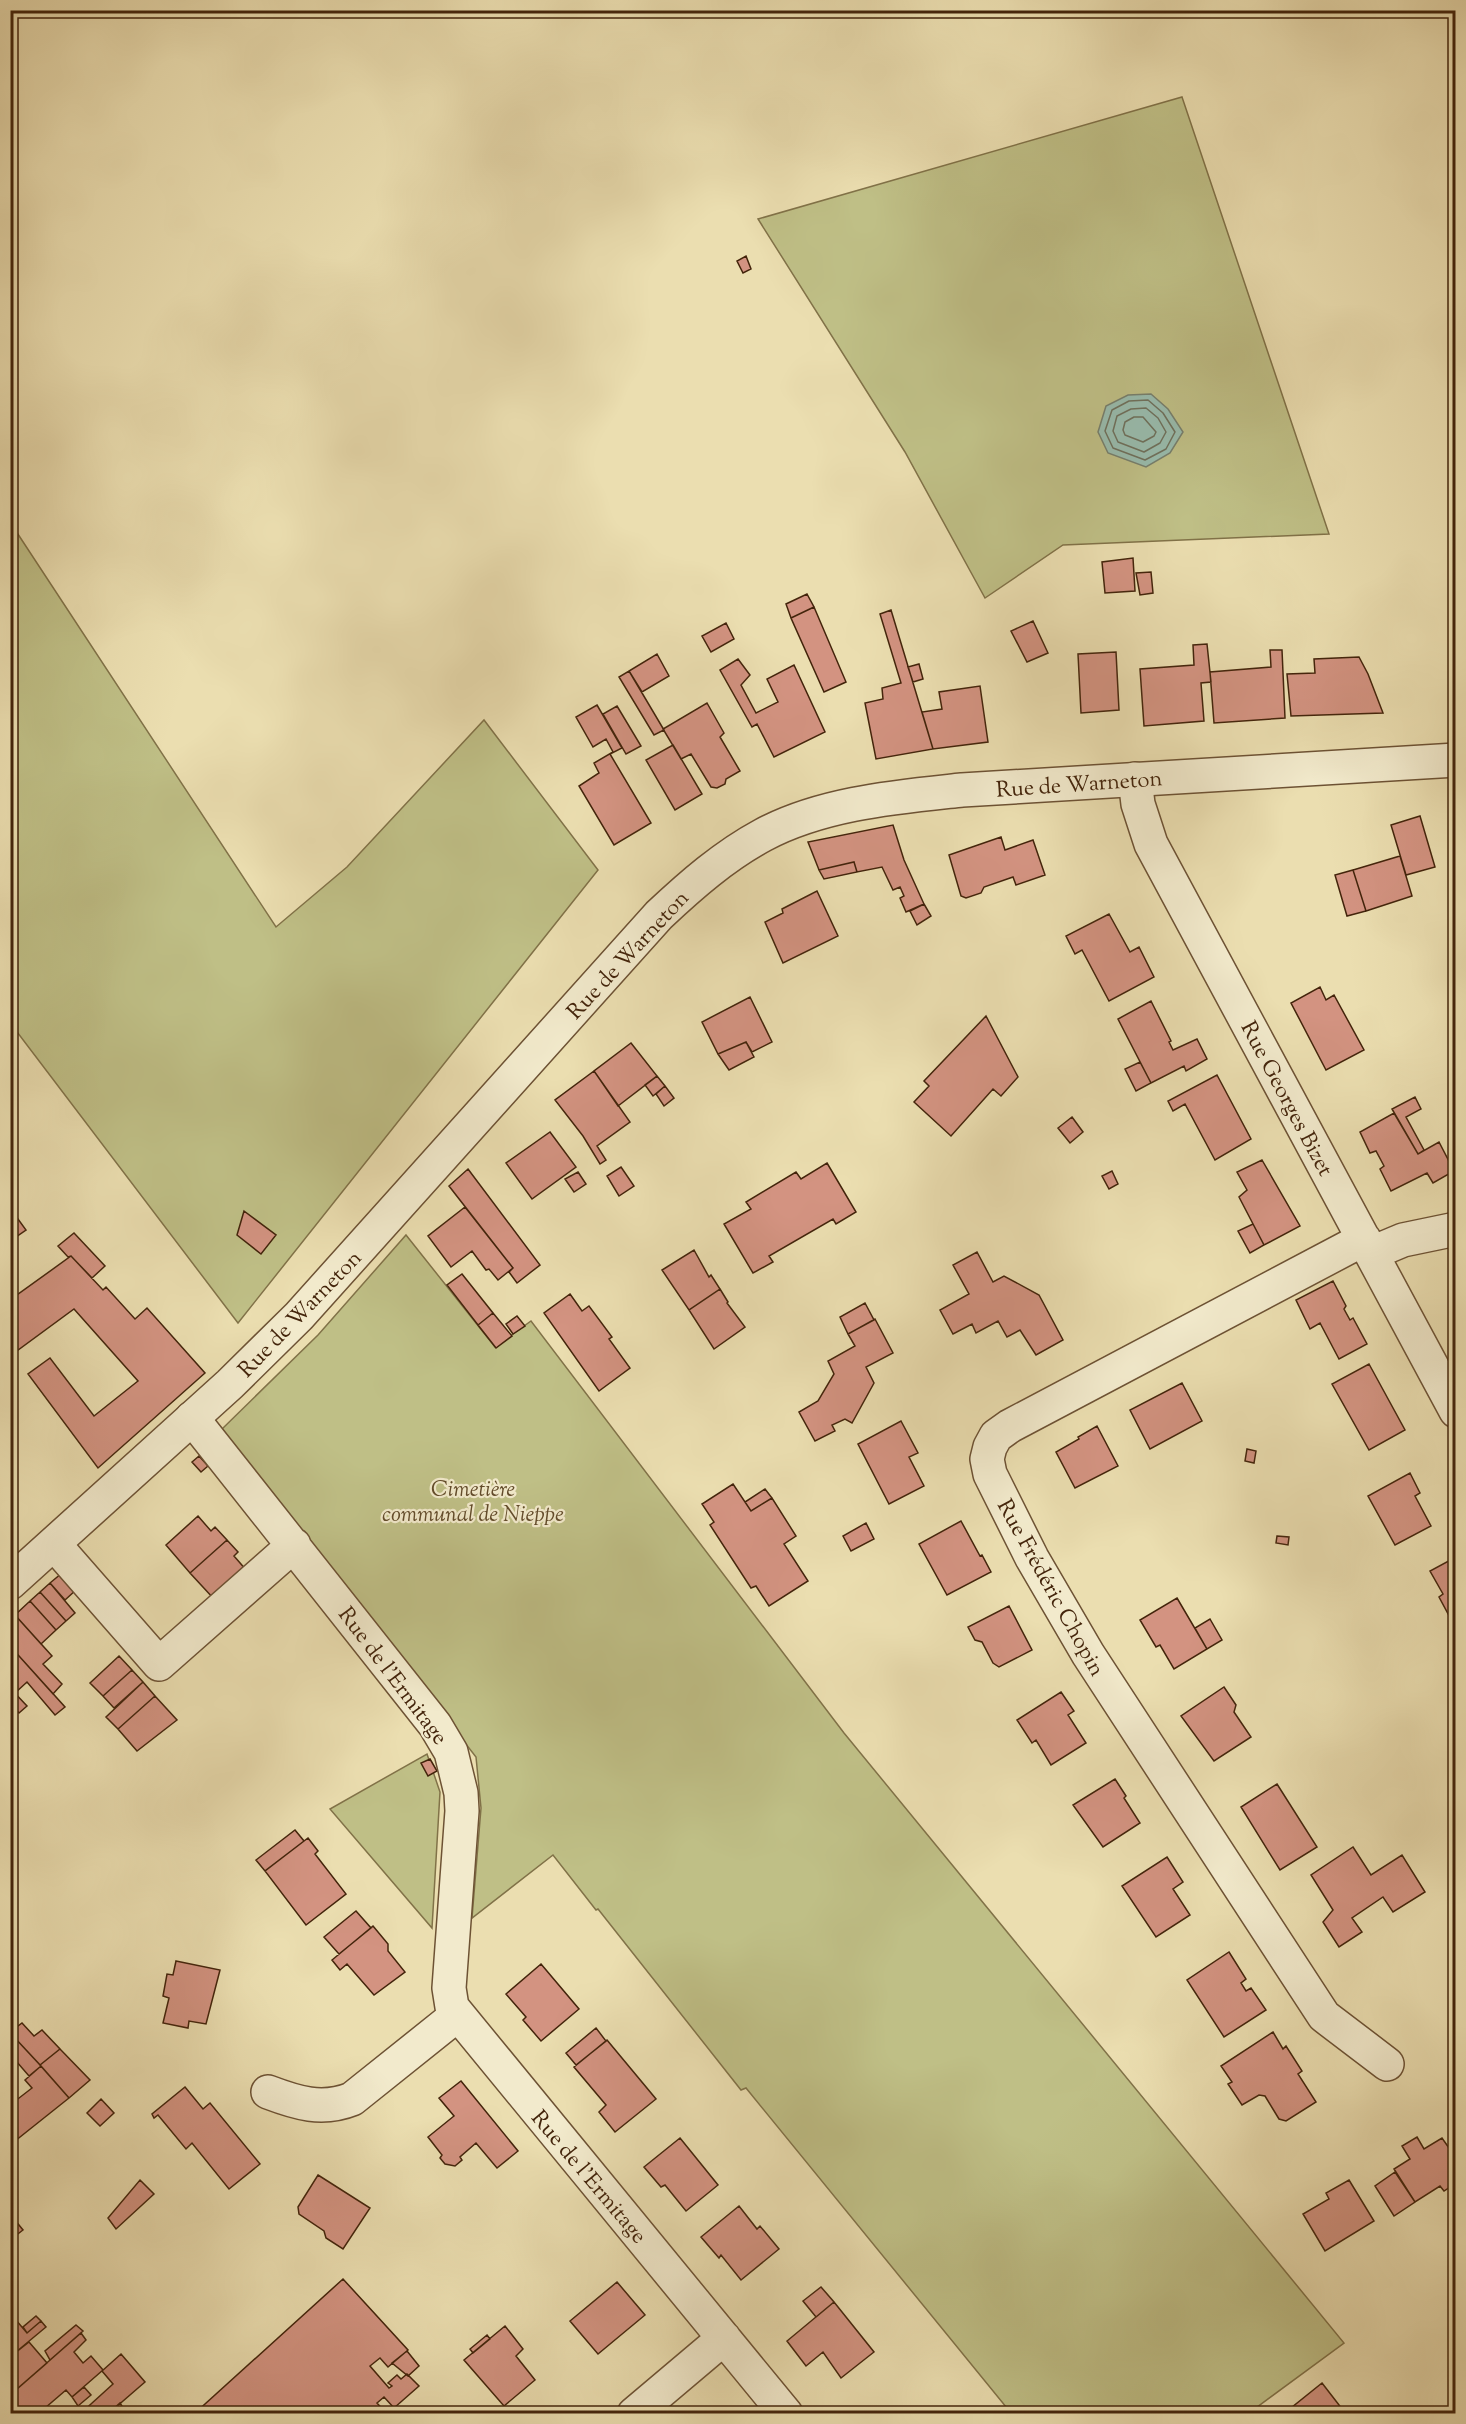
<svg xmlns="http://www.w3.org/2000/svg" width="1466" height="2424" font-family="'Sorts Mill Goudy',serif">
	<style>
		.green { fill: #bfbf86; stroke: #817248; stroke-width: 1.5 }
		.water { fill: #98bcae; stroke: #767f6d; stroke-width: 1.5 }
		.lines { fill: none; stroke-linecap: round; stroke-linejoin: round }
		.shore { stroke: #6e705c; stroke-width: 1.5 }
		.building { fill: #d39381; stroke: #43240b; stroke-width: 1.5 }
		.minor-casing { stroke: #6d5234; stroke-width: 36 }
		.tertiary-casing { stroke: #6d5234; stroke-width: 36 }
		.minor { stroke: #f2eacc; stroke-width: 33 }
		.tertiary { stroke: #f2eacc; stroke-width: 33 }
		.labels { text-anchor: middle; stroke-width: 4.5; stroke-linejoin: round; paint-order: stroke }
		.street-label { font-size: 22px; fill: #43240b; stroke: #f2eacc }
		.park-label { font-size: 22px; font-style: italic; fill: #624b2a; stroke: #f2eacc }
	</style>
	<rect width="100%" height="100%" fill="#ebdeb0"/>
	<filter id="stains"><feTurbulence type="fractalNoise" baseFrequency=".00333" numOctaves="4"/><feColorMatrix values="0 0 0 0 .2 0 0 0 0 .09 0 0 0 0 .02 0 0 0 .5 -.17"/></filter>
	<radialGradient id="worn" r=".72"><stop offset=".6" stop-color="#630" stop-opacity="0"/><stop offset="1" stop-color="#630" stop-opacity=".3"/></radialGradient>
	<path class="green" d="M1182 97 1329 534 1063 545 985 598 905 452 758 219Z
		M10 522 276 927 347 867 484 720 598 870 238 1323 11 1024Z
		M406 1235 495 1347 531 1321 844 1733 1344 2343 1249 2413H1011L746 2088 741 2090 598 1909 596 1910 553 1855 472 1918 481 1808 476 1757 222 1429 318 1335Z
		M427 1754 440 1792 432 1928 330 1809Z"/>
	<path class="water" d="M1151 394 1168 409 1183 432 1170 453 1146 467 1108 453 1098 432 1106 406 1128 395Z"/>
	<g class="lines">
		<path class="shore" d="M1148 400 1163 413 1175 432 1166 449 1145 460 1113 448 1105 431 1112 410 1129 401Z
			M1131 409 1146 408 1158 418 1166 432 1160 443 1144 452 1118 442 1113 431 1117 416Z
			M1134 417H1143L1156 432 1154 436 1143 442 1125 435 1123 430 1125 422Z"/>
	</g>
	<path class="building" d="M746 256 751 269 743 273 737 261Z
		M1133 558 1135 591 1105 593 1102 562Z
		M1151 572 1153 593 1140 595 1136 573Z
		M807 594 814 607 791 618 786 604Z
		M814 607 846 682 824 692 791 618Z
		M891 610 933 749 876 759 865 703 883 699 882 688 901 683 880 614Z
		M1033 621 1048 653 1027 662 1011 631Z
		M726 623 734 639 711 652 702 636Z
		M1207 644 1211 682 1201 683 1204 721 1144 726 1140 669 1194 665 1193 645Z
		M1270 650H1282L1285 718 1214 723 1210 672 1271 667Z
		M1116 652 1119 710 1081 713 1078 654Z
		M657 654 669 676 642 692 629 671Z
		M1359 657 1368 674 1383 713 1291 716 1287 674 1315 673 1314 659Z
		M738 659 750 675 741 685 756 713 778 702 767 679 794 665 825 732 774 757 757 724 752 727 720 670Z
		M919 664 923 679 913 682 908 667Z
		M629 671 664 730 654 735 619 677Z
		M980 686 988 742 933 749 922 712 942 709 939 692Z
		M707 703 724 733 720 737 740 771 726 779 725 784 717 788 711 787 691 754 681 759 663 729Z
		M597 705 622 748 610 754 651 823 614 845 579 786 599 773 594 763 613 752 606 739 593 747 576 717Z
		M617 706 641 746 626 754 603 714Z
		M673 745 702 794 675 810 646 760Z
		M1420 816 1435 867 1406 875 1391 825Z
		M893 825 904 860 924 904 906 912 900 898 904 896 900 887 893 890 882 867 857 872 854 862 819 870 808 842Z
		M1001 837 1005 850 1033 840 1045 875 1016 885 1013 877 984 887 981 893 966 898 961 896 949 855Z
		M1400 856 1412 896 1366 911 1353 870Z
		M854 862 857 872 824 879 819 870Z
		M1353 870 1366 911 1347 916 1335 875Z
		M817 891 838 936 783 963 765 922 783 913 782 909Z
		M924 904 931 916 917 925 910 911Z
		M1109 914 1130 952 1139 947 1154 977 1109 1001 1082 950 1075 954 1066 936Z
		M1320 987 1326 1000 1334 995 1364 1050 1326 1070 1291 1003Z
		M750 997 772 1042 752 1052 746 1042 718 1054 702 1022Z
		M1151 1001 1171 1041 1169 1042 1173 1050 1197 1039 1207 1059 1186 1071 1184 1066 1151 1083 1118 1019Z
		M986 1016 1018 1077 1001 1096 993 1089 951 1136 914 1102 929 1086 924 1081Z
		M746 1042 754 1057 729 1070 718 1054Z
		M631 1043 657 1076 618 1106 594 1071Z
		M1140 1062 1151 1083 1136 1091 1125 1069Z
		M594 1071 630 1122 597 1146 606 1160 600 1164 583 1136 555 1100Z
		M1217 1075 1251 1139 1215 1160 1185 1104 1173 1111 1168 1101Z
		M657 1076 665 1086 653 1096 645 1085Z
		M665 1086 674 1098 664 1106 656 1094Z
		M1415 1097 1421 1109 1406 1117 1424 1150 1418 1154 1392 1109Z
		M1394 1113 1418 1154 1439 1142 1454 1171 1433 1183 1427 1173 1391 1191 1380 1169 1384 1166 1376 1151 1370 1153 1360 1132Z
		M1072 1117 1083 1132 1070 1143 1058 1128Z
		M550 1132 576 1167 532 1199 506 1163Z
		M1262 1160 1300 1226 1264 1245 1239 1197 1247 1190 1237 1172Z
		M827 1163 856 1212 836 1224 833 1219 769 1256 773 1262 753 1273 724 1224 751 1209 746 1202 796 1172 801 1179Z
		M621 1167 634 1186 619 1196 607 1176Z
		M468 1169 540 1265 517 1283 509 1272 513 1268 449 1186Z
		M1112 1171 1118 1184 1109 1189 1102 1176Z
		M578 1172 586 1184 574 1192 565 1179Z
		M465 1207 513 1268 498 1280 489 1269 486 1270 472 1251 451 1267 428 1236Z
		M10 1208 26 1230 10 1241Z
		M244 1211 276 1235 261 1254 237 1235Z
		M1253 1224 1264 1245 1250 1253 1238 1231Z
		M74 1233 105 1266 92 1278 71 1256 68 1257 58 1246Z
		M694 1250 709 1277 711 1275 720 1289 689 1310 662 1270Z
		M977 1252 993 1282 1004 1276 1039 1295 1063 1340 1036 1355 1020 1330 1007 1337 998 1321 976 1333 972 1324 953 1334 940 1310 969 1294 953 1265Z
		M71 1256 103 1290 106 1287 135 1319 147 1308 205 1373 98 1468 28 1374 50 1358 94 1416 138 1381 74 1309 14 1353 10 1349V1300Z
		M462 1274 493 1313 478 1325 447 1285Z
		M1333 1281 1346 1306 1344 1309 1350 1320 1353 1318 1367 1344 1339 1359 1320 1323 1310 1329 1296 1300Z
		M720 1289 728 1302 727 1303 745 1327 714 1349 689 1310Z
		M570 1294 582 1311 589 1306 612 1337 609 1339 630 1368 599 1391 544 1313Z
		M865 1303 874 1320 848 1334 840 1317Z
		M493 1313 512 1336 496 1348 478 1325Z
		M517 1316 525 1326 513 1334 506 1324Z
		M875 1319 893 1353 866 1367 874 1383 852 1423 845 1419 832 1425 835 1431 815 1441 799 1412 818 1401 834 1374 828 1361 855 1346 848 1334Z
		M1369 1364 1405 1430 1369 1450 1332 1384Z
		M1182 1383 1202 1421 1150 1449 1130 1410Z
		M901 1421 918 1453 909 1457 924 1486 889 1504 858 1444Z
		M1097 1426 1118 1466 1075 1488 1056 1452 1079 1439 1078 1437Z
		M1247 1449 1256 1451 1254 1463 1245 1461Z
		M199 1456 208 1466 201 1472 192 1462Z
		M1410 1473 1420 1493 1415 1496 1431 1526 1395 1545 1368 1496Z
		M733 1484 751 1511 772 1498 796 1536 784 1544 808 1581 769 1606 756 1586 751 1588 710 1525 714 1522 702 1504Z
		M765 1489 772 1498 751 1511 745 1502Z
		M198 1516 211 1531 215 1527 227 1540 190 1573 166 1545Z
		M961 1521 980 1556 982 1555 991 1572 947 1595 919 1544Z
		M866 1523 874 1539 851 1551 843 1536Z
		M1277 1536 1289 1537 1288 1545 1276 1543Z
		M227 1540 238 1552 234 1556 247 1571 214 1599 190 1573Z
		M1456 1557V1622L1453 1623 1439 1597 1443 1594 1430 1571Z
		M62 1573 77 1589 65 1600 50 1583Z
		M50 1583 75 1613 66 1621 40 1592Z
		M40 1592 66 1621 56 1630 30 1601Z
		M1177 1598 1207 1649 1174 1669 1160 1645 1156 1647 1140 1620Z
		M30 1601 56 1630 41 1644 15 1615Z
		M1009 1606 1032 1650 999 1667 993 1663 982 1642 975 1640 968 1627Z
		M15 1615 52 1656 43 1664 62 1684 53 1694 10 1646V1619Z
		M1210 1619 1222 1640 1207 1649 1195 1628Z
		M10 1646 65 1707 55 1715 27 1682 15 1693 10 1688Z
		M119 1656 132 1670 103 1696 90 1683Z
		M132 1670 143 1682 114 1708 103 1696Z
		M143 1682 155 1696 118 1729 106 1717Z
		M1224 1687 1236 1705 1234 1712 1251 1737 1214 1761 1181 1716Z
		M10 1688 27 1706 19 1713 10 1703Z
		M1061 1692 1074 1711 1068 1715 1086 1743 1051 1765 1036 1740 1032 1743 1017 1720Z
		M155 1696 177 1720 137 1751 118 1729Z
		M430 1759 437 1771 428 1776 421 1763Z
		M1115 1779 1126 1796 1124 1798 1140 1823 1103 1847 1073 1805Z
		M1277 1784 1317 1847 1280 1870 1241 1807Z
		M295 1830 304 1841 265 1871 256 1860Z
		M308 1838 318 1851 315 1854 346 1894 306 1925 265 1871Z
		M1353 1847 1371 1875 1402 1855 1425 1892 1393 1912 1383 1897 1352 1918 1362 1932 1339 1947 1323 1922 1333 1910 1311 1875Z
		M1167 1857 1183 1882 1173 1889 1190 1915 1156 1937 1122 1886Z
		M356 1911 371 1928 339 1954 324 1937Z
		M373 1926 388 1944V1951L405 1972 374 1995 347 1964 340 1970 332 1960Z
		M1229 1952 1246 1979 1241 1983 1246 1991 1251 1988 1266 2010 1224 2037 1187 1980Z
		M176 1961 220 1970 206 2024 189 2021 188 2028 163 2023 169 1998 163 1996 167 1974 173 1975Z
		M541 1964 579 2009 541 2041 523 2020 526 2017 506 1994Z
		M22 2023 34 2036 42 2030 60 2049 40 2065 14 2037 10 2040V2032Z
		M596 2028 606 2041 576 2065 566 2053Z
		M1273 2032 1283 2049 1286 2046 1302 2071 1298 2074 1316 2102 1286 2121 1279 2119 1265 2096 1259 2095 1242 2105 1228 2084 1232 2082 1221 2066Z
		M14 2037 41 2066 29 2076 10 2054V2040Z
		M607 2040 656 2099 615 2132 599 2112 606 2105 574 2067Z
		M60 2049 90 2080 69 2098 40 2065Z
		M41 2066 69 2098 10 2145V2105L32 2088 25 2080Z
		M461 2081 518 2151 497 2168 476 2143 460 2157 462 2160 455 2166 445 2164 440 2158 442 2155 428 2137 454 2116 439 2098Z
		M185 2087 203 2109 210 2103 260 2164 229 2189 192 2143 186 2149 158 2115 154 2118 152 2114Z
		M101 2099 114 2113 100 2126 87 2113Z
		M1417 2137 1424 2149 1442 2138 1456 2158V2183L1444 2191 1440 2186 1415 2202 1394 2169 1410 2159 1402 2146Z
		M680 2138 718 2185 686 2211 665 2185 661 2187 644 2167Z
		M1395 2172 1415 2202 1394 2216 1375 2186Z
		M318 2175 370 2208 343 2249 326 2238 324 2231 299 2214 298 2207Z
		M140 2180 154 2194 116 2229 108 2218Z
		M1349 2180 1374 2221 1325 2251 1303 2214 1329 2199 1326 2193Z
		M739 2206 757 2229 760 2226 779 2249 741 2280 721 2255 719 2258 701 2237Z
		M10 2214 23 2230 10 2240Z
		M343 2279 408 2350 388 2367 380 2358 370 2366 389 2388 392 2386 388 2383 397 2375 401 2379 407 2374 419 2386 394 2408 384 2397 377 2403 387 2414H194Z
		M617 2282 645 2315 598 2354 570 2321Z
		M821 2287 834 2302 816 2317 803 2301Z
		M834 2302 874 2352 841 2378 823 2352 806 2366 787 2341Z
		M10 2313 27 2333 41 2321 46 2327 10 2357Z
		M36 2316 41 2321 27 2333 23 2327Z
		M76 2325 83 2331 50 2360 45 2351Z
		M505 2326 523 2349 516 2356 535 2380 504 2406 464 2360Z
		M81 2333 86 2340 74 2352 83 2363 91 2356 103 2370 72 2397 66 2390 38 2414H10V2395Z
		M487 2335 490 2339 473 2353 470 2349Z
		M29 2342 47 2363 10 2395V2357Z
		M407 2351 419 2366 408 2376 392 2363Z
		M121 2354 145 2382 108 2414H80L113 2384 102 2371Z
		M1322 2383 1346 2414H1287L1286 2412Z
		M84 2387 91 2395 78 2406 72 2397Z
		M120 2403 127 2414H108Z"/>
	<g class="lines">
		<defs>
			<path id="minor" d="M1135 779 1138 804 1151 844 1456 1411
				M1364 1239 1010 1426 996 1436 990 1447 987 1459 990 1474 1032 1558 1088 1654 1324 2016 1387 2064
				M1372 1253 1403 1240 1456 1229
				M192 1418 435 1725 451 1752 461 1793 462 1811 449 1988 452 2007 786 2414
				M54 1544 159 1664 294 1545
				M268 2092C297 2103 322 2111 352 2099L457 2015
				M634 2414 724 2338"/>
			<path id="tertiary" d="M10 1583 230 1384 299 1316 659 915C691 885 724 856 763 835 823 803 897 797 962 790L1456 760"/>
		</defs>
		<use href="#minor" class="minor-casing"/>
		<use href="#tertiary" class="tertiary-casing"/>
		<use href="#minor" class="minor"/>
		<use href="#tertiary" class="tertiary"/>
	</g>
	<g class="labels">
		<g class="street-label">
			<text transform="translate(1079 783) rotate(-4)" y="8">Rue de Warneton</text>
			<text transform="translate(627 954) rotate(-47)" y="8">Rue de Warneton</text>
			<text transform="translate(1288 1098) rotate(62)" y="8">Rue Georges Bizet</text>
			<text transform="translate(299 1313) rotate(-46)" y="8">Rue de Warneton</text>
			<text transform="translate(1052 1587) rotate(61)" y="8">Rue Frédéric Chopin</text>
			<text transform="translate(394 1675) rotate(53)" y="8">Rue de l'Ermitage</text>
			<text transform="translate(590 2176) rotate(50)" y="8">Rue de l'Ermitage</text>
		</g>
		<g class="park-label">
			<text x="473" y="1496">Cimetière<tspan x="473" dy="25">communal de Nieppe</tspan></text>
		</g>
	</g>
	<rect width="1466" height="2424" fill="none" stroke="#ebdeb0" stroke-width="36"/>
	<rect x="12" y="12" width="1442" height="2400" fill="none" stroke="#43240b" stroke-width="3"/>
	<rect x="18" y="18" width="1430" height="2388" fill="none" stroke="#43240b" stroke-width="1.5"/>
	<rect width="100%" height="100%" filter="url(#stains)"/>
	<rect width="100%" height="100%" fill="url(#worn)"/>
</svg>
